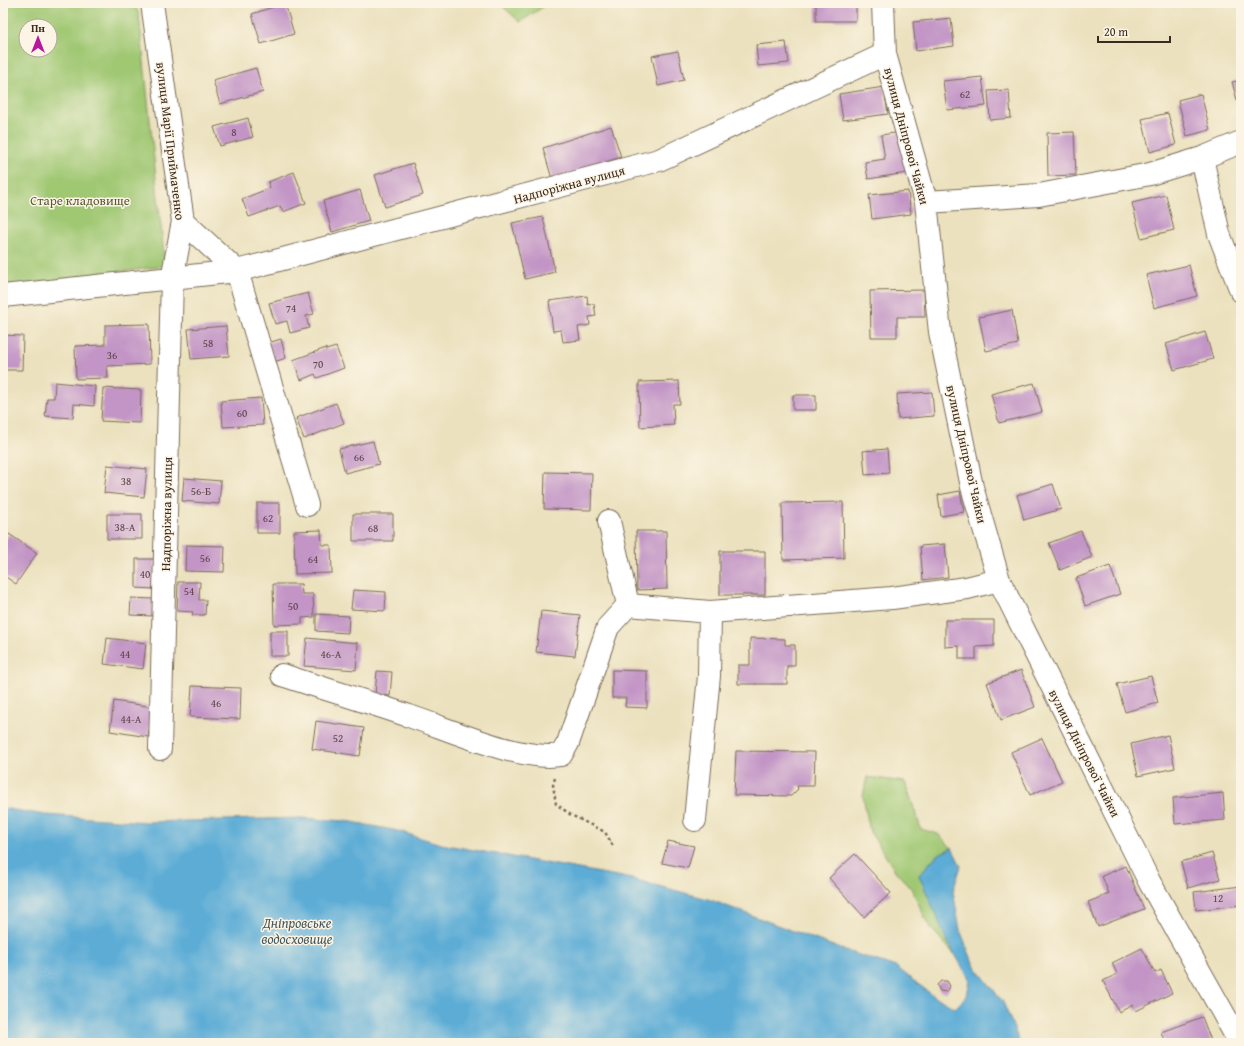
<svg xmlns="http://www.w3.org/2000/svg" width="1244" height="1046" font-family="'Gentium Book Plus',serif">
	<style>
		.green { fill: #a0c873; stroke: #6e7948; fill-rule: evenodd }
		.water { fill: #5bacd6; stroke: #4b6b7a }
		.building { fill: #c295c6 }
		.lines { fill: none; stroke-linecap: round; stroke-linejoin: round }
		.minor-casing { stroke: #796a56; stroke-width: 24 }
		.path { stroke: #796a56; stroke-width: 2.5; stroke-dasharray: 3 3; stroke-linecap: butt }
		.minor { stroke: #fff; stroke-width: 22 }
		.labels { text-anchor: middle; stroke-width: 3; stroke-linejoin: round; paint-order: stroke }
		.number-label { font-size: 11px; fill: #5d4548 }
		.street-label { font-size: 13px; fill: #3b2a1e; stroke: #fcf5e5 }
		.park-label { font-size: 13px; fill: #595938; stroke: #fcf5e5 }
		.water-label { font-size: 14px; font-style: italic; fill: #46585e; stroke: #fcf5e5 }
	</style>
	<rect width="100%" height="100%" fill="#fcf5e5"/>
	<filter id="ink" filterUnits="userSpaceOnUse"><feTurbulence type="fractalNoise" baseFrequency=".025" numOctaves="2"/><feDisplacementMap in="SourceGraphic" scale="8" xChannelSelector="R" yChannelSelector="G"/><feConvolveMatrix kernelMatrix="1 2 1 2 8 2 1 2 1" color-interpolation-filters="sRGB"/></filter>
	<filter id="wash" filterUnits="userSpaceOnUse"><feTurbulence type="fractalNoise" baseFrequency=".012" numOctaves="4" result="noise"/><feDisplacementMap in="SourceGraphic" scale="16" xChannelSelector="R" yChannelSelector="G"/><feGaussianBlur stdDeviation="0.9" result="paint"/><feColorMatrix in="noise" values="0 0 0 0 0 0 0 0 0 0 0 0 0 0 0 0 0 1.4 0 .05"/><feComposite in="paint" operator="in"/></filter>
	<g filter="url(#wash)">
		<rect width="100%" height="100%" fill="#ebe1be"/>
		<path class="green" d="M3 3H133L139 14 165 266 3 287ZM26 26H50V50H26Z
			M499 3H549L520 22Z
			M867 777 905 782 921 829 938 834 952 848 937 855 919 875 954 954 929 926 911 888 896 872 870 832 863 796Z"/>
		<path class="water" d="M3 808 46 815 147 822 299 818 347 821 398 831 441 844 628 878 708 899 841 949 896 967 935 997 955 1008 967 996 970 980 947 941 919 875 937 855 952 848 961 866 953 891 960 930 974 965 1003 1002 1020 1043H3Z"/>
		<g id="blocks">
			<path class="building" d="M285 3 294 34 261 44 252 14Z
				M816 3H856V21H816Z
				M951 18 954 46 916 51 913 22Z
				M786 42 789 63 758 66 756 45Z
				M678 51 684 80 658 86 652 56Z
				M256 68 263 92 220 104 213 80Z
				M982 77 986 106 947 110 943 81Z
				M1241 80V115L1232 82Z
				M884 87 888 114 843 120 839 94Z
				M1009 90 1011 118 990 120 988 91Z
				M1201 94 1210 130 1187 136 1178 100Z
				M1168 113 1176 145 1150 152 1142 119Z
				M248 118 253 137 220 146 214 127Z
				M611 126 621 157 552 179 543 148Z
				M901 132 907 173 868 179 865 162 885 159 881 135Z
				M1074 132 1076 175 1048 176 1047 133Z
				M413 163 423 195 385 207 375 175Z
				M294 172 306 203 283 212 280 206 249 217 242 199 270 188 268 182Z
				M360 190 369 221 332 232 323 201Z
				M908 191 911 214 872 219 869 195Z
				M1166 195 1174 230 1141 238 1132 203Z
				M543 217 555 272 525 279 512 223Z
				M1189 265 1197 296 1154 308 1146 275Z
				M924 290 925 317H897V337H871L870 291Z
				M308 293 314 314 306 316 309 328 290 333 287 321 275 324 269 303Z
				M587 296 588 305 594 304 596 316 589 317 590 325 578 327 580 340 563 342 561 330 553 331 549 301Z
				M1012 310 1018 344 986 351 979 317Z
				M149 324 150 364 107 366 108 378 76 379 75 346 105 345V325Z
				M226 326 229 356 191 359 188 329Z
				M1205 332 1213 359 1174 370 1166 344Z
				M3 335 23 336 22 370H3Z
				M281 339 286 358 274 362 268 343Z
				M336 347 344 368 317 378 315 374 301 380 293 360 326 348V350Z
				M679 381 680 404H673L674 425 640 427 639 382Z
				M55 382 95 386 94 406 74 404 73 418 45 416 47 398H54Z
				M1034 383 1042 412 999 423 991 394Z
				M103 388 141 390 140 423 101 421Z
				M932 392 934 416 898 419 897 394Z
				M793 395H816V410H793Z
				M261 398 263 425 223 427 221 401Z
				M336 403 344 423 304 439 296 418Z
				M373 441 379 464 345 473 339 449Z
				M887 449 889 473 865 475 863 451Z
				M107 465 147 469 144 497 104 493Z
				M545 472 592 473 591 510 544 509Z
				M184 478 221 481 219 504 182 501Z
				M1053 484 1061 509 1024 520 1017 495Z
				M960 491 964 512 941 516 938 495Z
				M843 502 844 558 783 560 782 503Z
				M257 503H280V533H257Z
				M107 514H142V539H107Z
				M353 514H393V541H353Z
				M321 530 322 545H331L332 573 295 574 294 531Z
				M636 531H666L667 589 637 590Z
				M1081 531 1092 557 1060 570 1049 543Z
				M9 534 37 553 16 584 3 575V543Z
				M945 544 948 577 923 580 920 546Z
				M186 545 225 546 224 572 185 571Z
				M720 551H765V595H720Z
				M136 559H155L154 589 136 588Z
				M1110 566 1120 594 1085 606 1076 578Z
				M178 582H200L199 600H206L205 615H192L193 612 177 611Z
				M273 584H301L302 594H313L314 617 302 618V624L274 625Z
				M353 590 386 592 385 611 351 609Z
				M131 598 154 599 153 616 130 615Z
				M541 611 580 615 575 656 536 652Z
				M316 614 349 616 348 633 316 631Z
				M945 620H994V646L976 647V659H959V646L945 647Z
				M270 631H288V656H270Z
				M107 638 146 643 143 669 104 664Z
				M307 638 358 643 356 670 304 666Z
				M750 638 785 639V645H795V666H787V684H738V665H750Z
				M612 670 647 671V708L625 707 626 698H612Z
				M1021 670 1035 707 1001 720 987 683Z
				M377 671 392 672 390 696 375 695Z
				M1151 676 1158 703 1125 712 1117 684Z
				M192 686 241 688 240 719 190 717Z
				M114 701 153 707 148 737 110 731Z
				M316 721 364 728 360 756 312 749Z
				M1168 735 1175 768 1138 776 1131 744Z
				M1042 738 1062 781 1030 795 1011 752Z
				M736 751 815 752 814 786H797L798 789 791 796 734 795Z
				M1223 793 1225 820 1175 824 1173 798Z
				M668 841 694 846 688 868 662 863Z
				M1212 853 1220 879 1188 888 1181 862Z
				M855 854 891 893 864 917 829 878Z
				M1126 866 1144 909 1098 927 1088 902 1109 894 1102 876Z
				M1241 886V905L1196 910 1194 892Z
				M1142 948 1155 973 1161 970 1172 993 1136 1011 1133 1005 1119 1012 1103 981 1117 974 1112 963Z
				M941 981H947L950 986 947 992 940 991 937 985Z
				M1202 1017 1212 1043H1165L1161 1032Z"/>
		</g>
	</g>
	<g filter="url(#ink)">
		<use href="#blocks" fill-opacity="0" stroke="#796a56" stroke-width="1"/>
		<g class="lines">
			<defs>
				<path id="minor" d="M152 3 183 221 172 279 160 749
					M883 3 885 54 926 202 940 332 972 487 999 580 1150 883 1240 1043
					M1202 158 1219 234 1241 291
					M926 202 1039 195 1150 174 1202 158 1241 142
					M183 221 237 271
					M237 271 307 505
					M3 296 237 271 659 160 885 54
					M609 521 628 605
					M282 675C325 689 369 702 412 717 451 730 522 762 561 755L568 743 608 627 628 605 710 612 892 598 967 588 999 580
					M695 820 709 676 710 612"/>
			</defs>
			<use href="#minor" class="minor-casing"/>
			<path class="path" d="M555 778 553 785 556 804 571 815 605 832 613 846"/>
			<use href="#minor" class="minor"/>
		</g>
	</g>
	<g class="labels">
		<g class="number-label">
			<text x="965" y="98">62</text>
			<text x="234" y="136">8</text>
			<text x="291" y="312">74</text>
			<text x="208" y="347">58</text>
			<text x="112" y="359">36</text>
			<text x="318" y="368">70</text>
			<text x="242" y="417">60</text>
			<text x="359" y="461">66</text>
			<text x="126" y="485">38</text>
			<text x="201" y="495">56-Б</text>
			<text x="268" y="522">62</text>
			<text x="125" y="531">38-А</text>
			<text x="373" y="532">68</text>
			<text x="205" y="562">56</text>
			<text x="313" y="563">64</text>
			<text x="145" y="578">40</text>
			<text x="189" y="595">54</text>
			<text x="293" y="610">50</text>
			<text x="125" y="658">44</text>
			<text x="331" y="658">46-А</text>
			<text x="216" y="707">46</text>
			<text x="131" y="723">44-А</text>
			<text x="338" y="742">52</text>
			<text x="1218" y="902">12</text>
		</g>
		<g class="street-label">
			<text transform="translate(907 136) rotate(75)" y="5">вулиця Дніпрової Чайки</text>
			<text transform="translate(171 141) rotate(83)" y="5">вулиця Марії Приймаченко</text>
			<text transform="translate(569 184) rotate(-15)" y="5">Надпоріжна вулиця</text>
			<text transform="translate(967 454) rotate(77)" y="5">вулиця Дніпрової Чайки</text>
			<text transform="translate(166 514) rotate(-89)" y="5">Надпоріжна вулиця</text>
			<text transform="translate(1085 753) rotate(63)" y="5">вулиця Дніпрової Чайки</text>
		</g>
		<g class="park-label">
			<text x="80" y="205">Старе кладовище</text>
		</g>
		<g class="water-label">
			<text x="297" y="928">Дніпровське<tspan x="297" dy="16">водосховище</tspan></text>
		</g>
	</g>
	<rect width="1244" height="1046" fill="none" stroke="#fcf5e5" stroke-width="16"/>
	<g transform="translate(38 38)"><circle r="19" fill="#fcf5e5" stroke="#afa495"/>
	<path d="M0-3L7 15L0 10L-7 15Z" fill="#b5179e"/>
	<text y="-6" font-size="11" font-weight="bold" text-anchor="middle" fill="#3b2a1e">Пн</text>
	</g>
	<path d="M1098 36v6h72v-6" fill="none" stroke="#3b2a1e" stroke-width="2"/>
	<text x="1104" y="36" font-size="12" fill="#3b2a1e" stroke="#fcf5e5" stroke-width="3" paint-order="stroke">20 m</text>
</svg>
